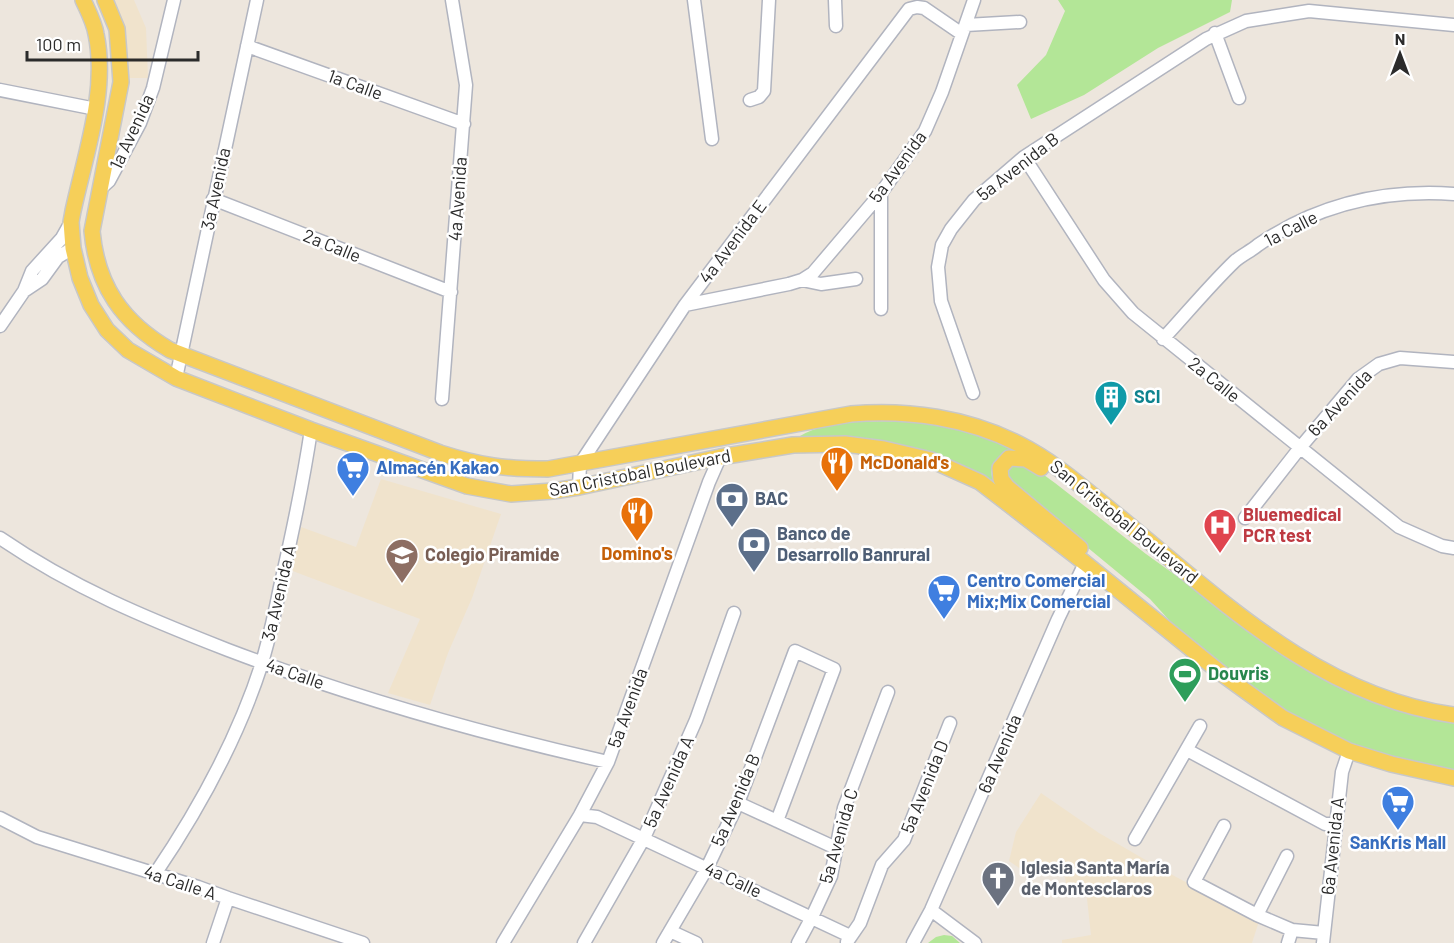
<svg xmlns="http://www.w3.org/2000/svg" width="1454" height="943" font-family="Barlow,sans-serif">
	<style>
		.education { fill: #f0e3cc }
		.green { fill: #b3e697 }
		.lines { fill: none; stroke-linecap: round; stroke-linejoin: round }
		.minor-casing { stroke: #b1b4bf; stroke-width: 15 }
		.major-casing { stroke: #c8c8c8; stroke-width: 18 }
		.minor { stroke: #fff; stroke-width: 12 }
		.major { stroke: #f6cf59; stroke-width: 15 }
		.labels { text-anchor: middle; stroke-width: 5; stroke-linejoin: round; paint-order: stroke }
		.street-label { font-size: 18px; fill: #2b2b2b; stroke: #fff }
		.culture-label { font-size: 18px; font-weight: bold; fill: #0d838f; stroke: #fff; text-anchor: start }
		.food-label { font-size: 18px; font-weight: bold; fill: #c56008; stroke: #fff; text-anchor: start }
		.shop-label { font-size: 18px; font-weight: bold; fill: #366cbe; stroke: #fff; text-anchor: start }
		.service-label { font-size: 18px; font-weight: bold; fill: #4e5e75; stroke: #fff; text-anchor: start }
		.health-label { font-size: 18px; font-weight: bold; fill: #be3a42; stroke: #fff; text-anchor: start }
		.education-label { font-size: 18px; font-weight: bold; fill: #785e54; stroke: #fff; text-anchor: start }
		.leisure-label { font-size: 18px; font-weight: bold; fill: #27864d; stroke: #fff; text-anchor: start }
		.worship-label { font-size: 18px; font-weight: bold; fill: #5b616d; stroke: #fff; text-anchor: start }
	</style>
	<rect width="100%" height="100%" fill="#ede6dd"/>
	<path class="education" d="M113 0H134L146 28 148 78H128L126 31Z
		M381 479 501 514 472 598 448 653 430 705 388 693 420 619 290 570 301 527 356 547Z
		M1041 793 1099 833 1163 870 1259 921 1252 943H1062V940L1091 935 1086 890 1068 892 1064 873 1057 872 1056 869 1048 870V875L1031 876 1009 861 1016 832Z"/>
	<path class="green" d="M1058 0H1232L1230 12 1158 48 1084 95 1031 119 1017 85 1046 55 1065 11Z
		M898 421 941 424 974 431 1020 450C997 455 985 462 995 487L968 471 800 436C830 419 864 422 898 421Z
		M1017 462 1037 470 1055 483 1146 554 1290 657 1454 721V772L1350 746 1290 716 1187 640 1150 599 1013 486 1006 479 1009 465Z
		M944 935 952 936 960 943H928L936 937Z"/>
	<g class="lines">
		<defs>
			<path id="minor" d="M694 0 712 139
				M835 0 836 26
				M966 25 1020 22
				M1215 33 1239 98
				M247 46 464 124
				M0 90 96 109
				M750 100 759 97 764 91 769 0
				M1024 157 1104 280 1133 313 1399 527 1442 546 1454 548
				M100 189 109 181 140 123 153 88 174 0
				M881 193V309
				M213 199 451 292
				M802 280 821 284 856 279
				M24 291 42 279 58 257 73 248
				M685 305 789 284 802 280 813 273 881 193 925 131 942 92 974 0
				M0 326 24 291 32 271 62 238 71 222
				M1163 339C1187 313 1210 285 1235 261 1242 255 1251 251 1258 245 1317 205 1383 189 1454 194
				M176 378 257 0
				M973 393 941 301 938 267 942 245 951 229 974 200 1024 157 1206 39 1246 21 1309 11 1454 25
				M442 399 466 85 452 0
				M579 487 580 464 685 305 909 9 917 7 924 8 962 34
				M1245 518 1299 449 1358 379 1379 364 1400 358 1454 362
				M0 538C73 588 146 618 228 650 352 697 479 733 608 762
				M1187 750 1325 824H1335
				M738 803 836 848
				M580 815 597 817 850 936
				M0 818 37 837 198 887 228 898 363 943
				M1224 826 1194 882 1257 915 1292 930 1324 933
				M1135 839 1200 726
				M155 874C199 809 238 738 262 663 269 638 275 613 280 587 292 535 303 483 311 430
				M931 910 975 943
				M1257 915 1287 856
				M670 931 696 943
				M847 942 860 923 882 865 904 840 950 723
				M213 943 228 898
				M503 943 580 815 608 762 709 482 720 457
				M584 943 644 838 696 720 734 613
				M663 943 707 868 738 803 795 651 834 669 777 821
				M798 943 812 917 831 876 844 808 888 692
				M913 943 931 910 1058 619 1085 563
				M1288 943 1292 930
				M1323 943 1342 772 1349 751"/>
			<path id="major" d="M83 0C88 11 94 22 96 34 108 91 85 155 73 211L71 222 73 248 80 278 91 305 107 330 128 350 176 378 311 430 467 486 511 494 553 491 579 487 720 457 793 445 845 444 884 449 931 460 980 482 1085 563 1222 674 1283 718 1349 751 1391 764 1454 778
				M105 0 117 29 121 82 92 231C97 286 122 322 170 350L440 453C481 466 505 469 548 469L851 414C908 409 968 418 1019 444 1057 463 1089 493 1122 519 1222 601 1321 697 1454 715
				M1041 468 1026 459 1009 458 1000 468 1001 479 1007 487 1080 548"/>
		</defs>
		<use href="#minor" class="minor-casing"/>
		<use href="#major" class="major-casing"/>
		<use href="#minor" class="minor"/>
		<use href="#major" class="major"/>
	</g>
	<defs>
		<symbol id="building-pin" viewBox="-11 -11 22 30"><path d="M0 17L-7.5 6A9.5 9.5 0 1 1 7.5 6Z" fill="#0f9aa8" stroke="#fff"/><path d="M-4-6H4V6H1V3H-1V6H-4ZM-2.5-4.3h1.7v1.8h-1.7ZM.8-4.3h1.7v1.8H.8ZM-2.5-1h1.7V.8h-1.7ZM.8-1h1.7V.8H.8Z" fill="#fff"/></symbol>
		<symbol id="restaurant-pin" viewBox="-11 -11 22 30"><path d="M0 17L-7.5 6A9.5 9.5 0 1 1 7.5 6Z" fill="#e8710a" stroke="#fff"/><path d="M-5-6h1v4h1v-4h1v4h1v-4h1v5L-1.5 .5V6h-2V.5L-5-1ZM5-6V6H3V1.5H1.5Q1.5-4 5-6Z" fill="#fff"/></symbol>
		<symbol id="supermarket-pin" viewBox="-11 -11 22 30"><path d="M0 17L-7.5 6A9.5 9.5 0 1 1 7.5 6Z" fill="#3f7fe0" stroke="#fff"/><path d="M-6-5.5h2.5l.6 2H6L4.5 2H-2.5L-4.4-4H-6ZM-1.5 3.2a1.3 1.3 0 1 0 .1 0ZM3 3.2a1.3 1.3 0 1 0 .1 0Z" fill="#fff"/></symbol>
		<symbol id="bank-pin" viewBox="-11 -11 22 30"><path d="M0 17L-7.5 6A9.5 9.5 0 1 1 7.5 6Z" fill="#5c6f8a" stroke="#fff"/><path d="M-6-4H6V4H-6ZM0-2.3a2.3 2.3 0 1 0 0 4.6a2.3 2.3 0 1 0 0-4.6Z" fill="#fff"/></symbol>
		<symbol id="hospital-pin" viewBox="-11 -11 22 30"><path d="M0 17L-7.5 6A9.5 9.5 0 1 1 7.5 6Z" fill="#e0444e" stroke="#fff"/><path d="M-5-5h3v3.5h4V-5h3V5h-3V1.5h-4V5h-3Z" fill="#fff"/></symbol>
		<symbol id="school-pin" viewBox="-11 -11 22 30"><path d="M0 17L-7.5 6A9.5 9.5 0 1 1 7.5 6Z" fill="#8d6e63" stroke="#fff"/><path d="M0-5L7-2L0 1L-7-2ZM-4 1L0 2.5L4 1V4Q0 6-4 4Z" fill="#fff"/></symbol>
		<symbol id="stadium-pin" viewBox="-11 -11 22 30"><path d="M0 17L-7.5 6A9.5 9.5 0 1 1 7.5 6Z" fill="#2e9e5b" stroke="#fff"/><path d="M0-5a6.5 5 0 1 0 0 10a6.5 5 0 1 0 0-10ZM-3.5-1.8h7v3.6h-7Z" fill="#fff"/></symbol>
		<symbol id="church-pin" viewBox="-11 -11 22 30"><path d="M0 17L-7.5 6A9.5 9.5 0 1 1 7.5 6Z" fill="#6b7280" stroke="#fff"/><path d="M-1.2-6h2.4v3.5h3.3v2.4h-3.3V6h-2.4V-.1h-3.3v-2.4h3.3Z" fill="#fff"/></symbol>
	</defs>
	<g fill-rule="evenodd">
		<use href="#building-pin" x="1092" y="378" width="38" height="52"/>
		<use href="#restaurant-pin" x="818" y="444" width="38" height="52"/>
		<use href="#supermarket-pin" x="334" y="449" width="38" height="52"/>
		<use href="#bank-pin" x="713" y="480" width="38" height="52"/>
		<use href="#restaurant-pin" x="618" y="494" width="38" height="52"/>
		<use href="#hospital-pin" x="1201" y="506" width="38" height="52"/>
		<use href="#bank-pin" x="735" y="525" width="38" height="52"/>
		<use href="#school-pin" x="383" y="536" width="38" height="52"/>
		<use href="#supermarket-pin" x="925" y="572" width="38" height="52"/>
		<use href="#stadium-pin" x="1166" y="655" width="38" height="52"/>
		<use href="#supermarket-pin" x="1379" y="783" width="38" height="52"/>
		<use href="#church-pin" x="979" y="859" width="38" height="52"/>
	</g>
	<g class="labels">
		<g class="street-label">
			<text transform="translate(355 85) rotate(20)" y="6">1a Calle</text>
			<text transform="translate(132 132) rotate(-65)" y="6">1a Avenida</text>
			<text transform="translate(898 167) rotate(-54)" y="6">5a Avenida</text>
			<text transform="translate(1018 167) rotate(-38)" y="6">5a Avenida B</text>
			<text transform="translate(216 189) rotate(-78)" y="6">3a Avenida</text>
			<text transform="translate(458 199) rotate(-86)" y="6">4a Avenida</text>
			<text transform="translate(1291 229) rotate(-27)" y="6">1a Calle</text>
			<text transform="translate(733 242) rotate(-53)" y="6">4a Avenida E</text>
			<text transform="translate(332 246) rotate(22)" y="6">2a Calle</text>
			<text transform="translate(1214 380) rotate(39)" y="6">2a Calle</text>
			<text transform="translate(1340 403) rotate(-47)" y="6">6a Avenida</text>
			<text transform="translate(640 473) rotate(-11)" y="6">San Cristobal Boulevard</text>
			<text transform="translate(1124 522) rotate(39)" y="6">San Cristobal Boulevard</text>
			<text transform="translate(279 593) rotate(-77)" y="6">3a Avenida A</text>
			<text transform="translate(295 674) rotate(19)" y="6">4a Calle</text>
			<text transform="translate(628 708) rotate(-70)" y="6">5a Avenida</text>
			<text transform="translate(1000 754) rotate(-67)" y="6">6a Avenida</text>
			<text transform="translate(669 782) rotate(-66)" y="6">5a Avenida A</text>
			<text transform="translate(925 787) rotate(-68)" y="6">5a Avenida D</text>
			<text transform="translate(736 800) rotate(-67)" y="6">5a Avenida B</text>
			<text transform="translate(839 836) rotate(-74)" y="6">5a Avenida C</text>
			<text transform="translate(1333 846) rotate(-84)" y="6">6a Avenida A</text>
			<text transform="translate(733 880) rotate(25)" y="6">4a Calle</text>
			<text transform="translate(180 883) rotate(18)" y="6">4a Calle A</text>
		</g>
		<g class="culture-label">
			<text x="1134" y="403">SCI</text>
		</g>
		<g class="food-label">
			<text x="860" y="469">McDonald's</text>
			<text x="637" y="560" text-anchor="middle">Domino's</text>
		</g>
		<g class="shop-label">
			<text x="376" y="474">Almacén Kakao</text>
			<text x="967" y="587">Centro Comercial<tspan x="967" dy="21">Mix;Mix Comercial</tspan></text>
			<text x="1398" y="849" text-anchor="middle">SanKris Mall</text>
		</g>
		<g class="service-label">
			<text x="755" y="505">BAC</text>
			<text x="777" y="540">Banco de<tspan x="777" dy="21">Desarrollo Banrural</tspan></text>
		</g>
		<g class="health-label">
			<text x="1243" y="521">Bluemedical<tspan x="1243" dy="21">PCR test</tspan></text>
		</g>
		<g class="education-label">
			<text x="425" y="561">Colegio Piramide</text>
		</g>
		<g class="leisure-label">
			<text x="1208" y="680">Douvris</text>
		</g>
		<g class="worship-label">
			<text x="1021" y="874">Iglesia Santa María<tspan x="1021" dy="21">de Montesclaros</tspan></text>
		</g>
	</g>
	<g transform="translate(1400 54)" stroke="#ffffff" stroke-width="4.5" paint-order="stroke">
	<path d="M0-4.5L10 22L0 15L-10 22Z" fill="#2b2b2b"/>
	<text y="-9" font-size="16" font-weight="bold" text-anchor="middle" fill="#2b2b2b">N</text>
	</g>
	<path d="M27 51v9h171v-9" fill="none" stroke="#2b2b2b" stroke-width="3"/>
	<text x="36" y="51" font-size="18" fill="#2b2b2b" stroke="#ffffff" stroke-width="4.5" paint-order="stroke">100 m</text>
</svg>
